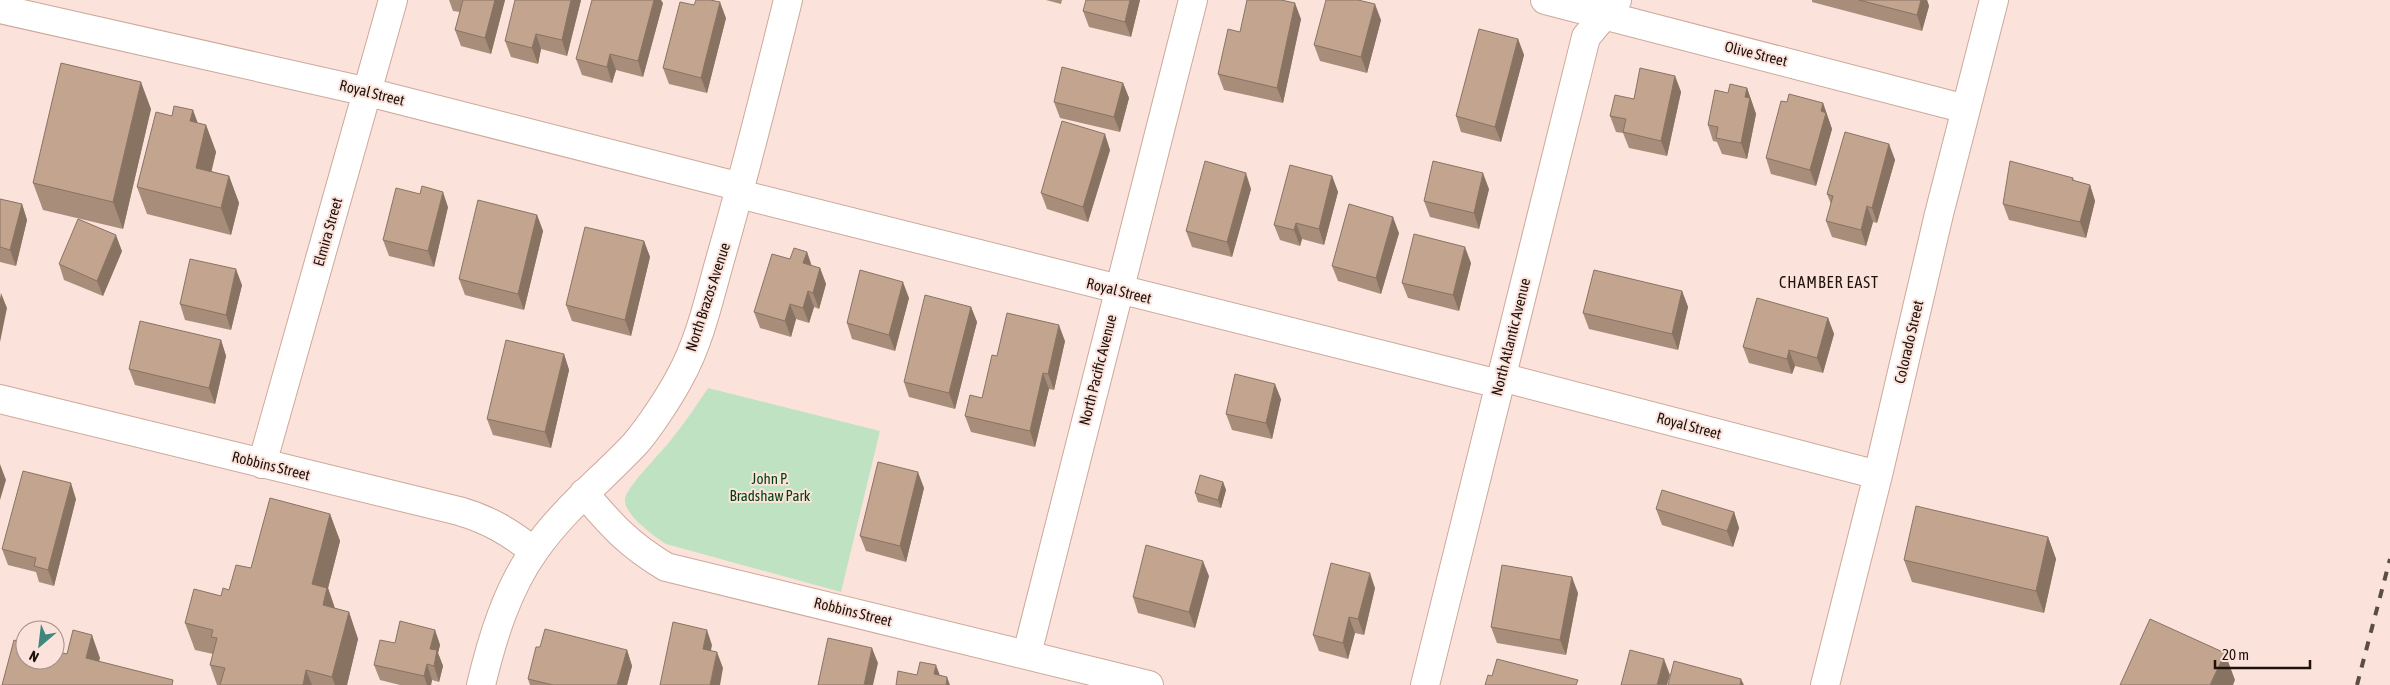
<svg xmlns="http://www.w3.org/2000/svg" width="2390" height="685" font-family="'Asap Condensed',sans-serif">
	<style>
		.green { fill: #bfe3c2 }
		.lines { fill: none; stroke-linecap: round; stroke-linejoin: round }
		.minor-casing { stroke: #cda89a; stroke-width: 30 }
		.minor { stroke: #fff; stroke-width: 28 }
		.rail { stroke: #5c4c46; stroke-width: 4; stroke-dasharray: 9 9; stroke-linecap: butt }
		.wall { fill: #a88d7a }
		.shaded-wall { fill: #887363 }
		.building { fill: #c3a48e; stroke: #887363 }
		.labels { text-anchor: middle; stroke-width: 4; stroke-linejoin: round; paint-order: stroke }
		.street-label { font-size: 15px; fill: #1f120d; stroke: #fbe3db }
		.park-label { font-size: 15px; fill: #003d12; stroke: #fbe3db }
		.neighbourhood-label { font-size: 16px; letter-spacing: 1px; fill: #1f120d; stroke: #fbe3db }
	</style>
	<rect width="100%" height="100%" fill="#fbe3db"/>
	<path class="green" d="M708 388 880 431 841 592 666 544C655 537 623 514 625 499 627 486 660 454 670 441 684 424 696 406 708 388Z"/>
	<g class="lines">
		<defs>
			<path id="minor" d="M1545 0 1966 109
				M0 9 368 92 741 187
				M739 194 1499 384
				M1501 377 1878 475
				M0 399 459 511C490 520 509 532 534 551
				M262 464 393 0
				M584 493C611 525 629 545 666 567L1149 685
				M1027 654 1193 0
				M481 685C492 639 507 589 535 550 563 510 601 480 635 444 649 428 670 396 680 377 701 339 710 294 722 253 746 169 767 85 788 0
				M1425 685 1586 37 1617 0
				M1825 685 1878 475 1939 214 1994 0"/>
		</defs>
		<use href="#minor" class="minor-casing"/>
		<use href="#minor" class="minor"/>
		<path class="rail" d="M2357 685 2390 559"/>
	</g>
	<path class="wall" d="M449 0H505L491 54 461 46 455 30 460 12 453 11Z
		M581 0 567 56 541 49 538 64 511 57 505 41Z
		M1046 0H1062L1061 4Z
		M1140 0 1131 37 1089 27 1083 11Z
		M1812 0H1927L1929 6 1922 31 1812 2Z
		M663 3 643 77 616 70 612 83 582 75 576 59Z
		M726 18 707 93 669 84 663 68Z
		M1301 19 1283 103 1224 90 1218 74 1240 32Z
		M1381 20 1367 73 1320 61 1314 45Z
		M1518 39 1524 55 1501 142 1461 132 1456 116Z
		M1675 76 1681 92 1667 156 1629 148 1623 133 1616 132 1610 116 1634 99Z
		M1123 83 1129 98 1120 132 1060 118 1054 102Z
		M1747 88 1756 114 1747 159 1722 154 1717 142 1713 141 1708 125 1728 93Z
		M1787 102 1823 103 1832 129 1816 186 1771 174 1766 158Z
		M151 109 123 229 43 210 33 183Z
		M193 110 197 123 206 125 216 152 211 171 229 176 239 203 231 235 147 214 137 187 172 116Z
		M1889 144 1895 160 1877 223 1873 222 1866 246 1832 237 1826 221 1831 204 1827 194Z
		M1110 150 1088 222 1047 209 1041 193Z
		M1332 176 1338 192 1324 245 1302 239 1300 246 1280 240 1274 225Z
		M2073 178 2074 181 2090 185 2095 201 2086 238 2009 220 2003 204Z
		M1251 189 1232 257 1192 247 1186 231Z
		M1489 189 1479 229 1430 217 1424 201Z
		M0 199 22 204 27 220 16 266 0 262Z
		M448 207 434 267 389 256 383 240Z
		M537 215 543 231 524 310 465 295 459 279Z
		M1399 233 1381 294 1338 281 1332 266Z
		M644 241 650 257 631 336 572 321 566 305Z
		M122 251 103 296 64 280 59 264Z
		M807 252 812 266 820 268 826 284 819 309 814 307 809 323 796 319 791 337 760 328 754 312 790 259Z
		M1471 263 1459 311 1408 298 1402 283Z
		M242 285 231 330 185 320 180 304Z
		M1682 291 1688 307 1678 350 1589 329 1583 313Z
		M909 298 895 351 852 339 847 323Z
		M971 307 977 322 955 409 909 397 904 382Z
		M1828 318 1834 334 1823 373 1795 366 1792 374 1749 363 1743 347Z
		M221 340 226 356 215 404 135 385 129 369Z
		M1065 341 1054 390 1049 389 1035 447 971 432 965 416 982 398 997 356Z
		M564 354 569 370 551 448 493 435 487 419Z
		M1281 399 1272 439 1232 430 1226 414Z
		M1223 482 1226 490 1221 508 1198 502 1195 493Z
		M924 488 906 562 866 551 860 536Z
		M76 499 54 586 39 582 36 572 8 565 2 549Z
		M1656 509 1734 512 1739 528 1733 547 1662 525Z
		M330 514 340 541 328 588 335 608 349 612 358 639 347 685H217L210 665 213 654 195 650 185 623 229 590 251 568Z
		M2048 537 2056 559 2044 613 1912 582 1904 560Z
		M1209 576 1195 628 1138 613 1133 597Z
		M1375 588 1364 635 1355 633 1348 659 1319 651 1313 635Z
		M1578 593 1566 655 1497 643 1491 627Z
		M435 630 440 645 438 653 443 666 439 682 432 680 431 685H400L380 680 374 665 395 643Z
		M540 647 627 650 632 666 627 685H530L528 679Z"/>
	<path class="shaded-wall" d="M495 0H505L491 54 485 38Z
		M571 0H581L567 56 562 40Z
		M654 0H661L663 3 643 77 638 61Z
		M1130 0H1140L1131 37 1125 22Z
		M1921 0H1927L1929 6 1922 31 1917 15Z
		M720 2 726 18 707 93 701 78Z
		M1295 3 1301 19 1283 103 1277 88Z
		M1375 4 1381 20 1367 73 1361 57Z
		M536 34 541 49 538 64 532 48Z
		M1518 39 1524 55 1501 142 1495 127Z
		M610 54 616 70 612 83 607 67Z
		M1675 76 1681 92 1667 156 1661 141Z
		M141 82 151 109 123 229 113 202Z
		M1123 83 1129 98 1120 132 1114 117Z
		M1747 88 1756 114 1747 159 1741 143 1745 97Z
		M1823 103 1832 129 1816 186 1810 170 1821 111Z
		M193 110 203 137 190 121Z
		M206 125 216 152 206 195 196 168Z
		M1105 134 1110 150 1088 222 1083 207Z
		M1889 144 1895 160 1877 223 1872 208Z
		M1246 173 1251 189 1232 257 1227 242Z
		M1483 173 1489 189 1479 229 1474 213Z
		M229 176 239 203 231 235 221 208Z
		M1332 176 1338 192 1324 245 1319 229Z
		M2090 185 2095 201 2086 238 2080 222Z
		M443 192 448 207 434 267 428 251Z
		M22 204 27 220 16 266 10 250Z
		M1867 206 1873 222 1866 246 1861 230Z
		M537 215 543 231 524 310 518 294Z
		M1393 217 1399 233 1381 294 1376 278Z
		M1296 223 1302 239 1300 246 1294 230Z
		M116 235 122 251 103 296 97 281Z
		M644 241 650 257 631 336 625 320Z
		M1465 247 1471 263 1459 311 1453 295Z
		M807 252 812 268 803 263Z
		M820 268 826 284 819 309 813 293Z
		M236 269 242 285 231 330 226 315Z
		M903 282 909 298 895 351 889 335Z
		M808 291 814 307 809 323 803 308Z
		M1682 291 1688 307 1678 350 1672 334Z
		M1 293 7 308 0 342V299Z
		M790 304 796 319 791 337 785 321Z
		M971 307 977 322 955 409 949 393Z
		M1828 318 1834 334 1823 373 1817 358Z
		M1059 325 1065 341 1054 390 1048 374Z
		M221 340 226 356 215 404 209 388Z
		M1789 350 1795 366 1792 374 1787 359Z
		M564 354 569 370 551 448 545 432Z
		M1043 373 1049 389 1035 447 1030 431Z
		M1275 384 1281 399 1272 439 1266 423Z
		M0 464 6 480 0 500Z
		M918 472 924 488 906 562 900 546Z
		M1223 482 1226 490 1221 508 1218 500Z
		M71 483 76 499 54 586 48 570Z
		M1734 512 1739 528 1733 547 1727 531Z
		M330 514 340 541 328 588 337 615 333 632 312 584Z
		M2048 537 2056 559 2044 613 2036 591Z
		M1203 561 1209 576 1195 628 1189 612Z
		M1370 573 1375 588 1364 635 1358 619Z
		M1572 577 1578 593 1566 655 1560 640Z
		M349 612 358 639 347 685H335L332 677Z
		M1349 617 1355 633 1348 659 1343 643Z
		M435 630 440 645 438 653 443 666 439 682 434 666 430 649Z
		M707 630 712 645 708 665 703 649Z
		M92 635 100 658 94 680 86 658Z
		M872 648 878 663 873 685H864Z
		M627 650 632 666 627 685H617Z
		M717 652 723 668 720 685H710Z
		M2225 653 2235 680 2233 685H2210Z
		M1664 659 1670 675 1667 685H1657Z
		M427 664 432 680 431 685H427L424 676Z
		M936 665 942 681 934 674Z
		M306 670 312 685H303Z
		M947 677 950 685H946Z
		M1741 679 1744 685H1740Z"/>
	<path class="building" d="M463 0H495L485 38 455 30Z
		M515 0H571L562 40 536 34 532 48 505 41Z
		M592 0H654L638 61 610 54 607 67 576 59Z
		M696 0H710L720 2 701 78 663 68 680 2 694 5Z
		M1086 0H1130L1125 22 1083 11Z
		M1247 0H1281L1295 3 1277 88 1218 74 1228 29 1240 32Z
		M1326 0H1358L1375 4 1361 57 1314 45Z
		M1859 0H1921L1917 15Z
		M1479 29 1518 39 1495 127 1456 116Z
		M61 63 141 82 113 202 33 183Z
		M1062 67 1123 83 1114 117 1054 102Z
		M1640 68 1675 76 1661 141 1623 132 1626 119 1610 116 1615 95 1634 99Z
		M1730 84 1747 88 1745 97 1750 98 1741 143 1716 138 1718 127 1708 125 1715 90 1728 93Z
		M1789 94 1823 103 1821 111 1826 113 1810 170 1766 158 1781 101 1787 102Z
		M174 106 193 110 190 121 206 125 196 168 229 176 221 208 137 187 156 112 172 116Z
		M1062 121 1105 134 1083 207 1041 193Z
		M1845 132 1889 144 1872 208 1867 206 1861 230 1826 221 1833 196 1827 194Z
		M1205 161 1246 173 1227 242 1186 231Z
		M1433 161 1483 173 1474 213 1424 201Z
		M2010 161 2073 178 2072 180 2090 185 2080 222 2003 204Z
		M1290 165 1332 176 1319 229 1296 223 1294 230 1274 225Z
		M422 186 443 192 428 251 383 240 396 188 420 194Z
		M0 199 22 204 10 250 0 247Z
		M478 200 537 215 518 294 459 279Z
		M1349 204 1393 217 1376 278 1332 266Z
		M78 219 116 235 97 281 59 264Z
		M585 227 644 241 625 320 566 305Z
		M1414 234 1465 247 1453 295 1402 283Z
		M794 248 807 252 803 263 820 268 813 293 808 291 803 308 790 304 785 321 754 312 772 254 790 259Z
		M190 259 236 269 226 315 180 304Z
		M860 270 903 282 889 335 847 323Z
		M1594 270 1682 291 1672 334 1583 313Z
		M925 295 971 307 949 393 904 382Z
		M1757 298 1828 318 1817 358 1789 350 1787 359 1743 347Z
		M1007 313 1059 325 1048 374 1043 373 1030 431 965 416 970 395 982 398 992 355 997 356Z
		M140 321 221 340 209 388 129 369Z
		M506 340 564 354 545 432 487 419Z
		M1235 374 1275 384 1266 423 1226 414Z
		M878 462 918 472 900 546 860 536Z
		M23 471 71 483 48 570 34 566 36 558 2 549Z
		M1200 475 1223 482 1218 500 1195 493Z
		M1662 490 1734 512 1727 531 1656 509Z
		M270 498 330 514 312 584 327 588 323 605 349 612 332 677 306 670 303 685H220L225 668 210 665 217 638 211 637 213 630 185 623 194 589 221 596 223 588 229 590 236 565 251 568Z
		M1916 506 2048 537 2036 591 1904 560Z
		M1146 545 1203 561 1189 612 1133 597Z
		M1331 563 1370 573 1358 619 1349 617 1343 643 1313 635Z
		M1502 565 1572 577 1560 640 1491 627Z
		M2150 619 2225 653 2210 685H2120Z
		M400 621 435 630 430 649 437 650 434 666 427 664 424 676 374 665 380 640 395 643Z
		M673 622 707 630 703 649 717 652 710 685H660Z
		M545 629 627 650 617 685H553L528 679 536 647H540Z
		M73 630 92 635 86 658 173 680 172 685H2L14 640 25 643V660H55V651L67 654Z
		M828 638 872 648 864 685H818Z
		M1630 650 1664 659 1657 685H1621Z
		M1497 659 1578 680 1576 685H1485L1488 675 1492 676Z
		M1674 661 1741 679 1740 685H1668Z
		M920 662 936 665 934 674 947 677 946 685H896L898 671 917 675Z"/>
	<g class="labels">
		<g class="street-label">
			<text transform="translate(1756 54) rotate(14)" y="5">Olive Street</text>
			<text transform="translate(372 93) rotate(14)" y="5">Royal Street</text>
			<text transform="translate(328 232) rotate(-74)" y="5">Elmira Street</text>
			<text transform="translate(1119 291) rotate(14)" y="5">Royal Street</text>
			<text transform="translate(708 297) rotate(-72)" y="5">North Brazos Avenue</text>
			<text transform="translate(1511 337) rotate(-76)" y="5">North Atlantic Avenue</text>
			<text transform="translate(1909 342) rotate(-77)" y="5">Colorado Street</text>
			<text transform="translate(1098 370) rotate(-76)" y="5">North Pacific Avenue</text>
			<text transform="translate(1689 426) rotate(15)" y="5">Royal Street</text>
			<text transform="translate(271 466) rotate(14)" y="5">Robbins Street</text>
			<text transform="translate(853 612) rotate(14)" y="5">Robbins Street</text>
		</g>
		<g class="park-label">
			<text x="770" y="484">John P.<tspan x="770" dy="17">Bradshaw Park</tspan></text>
		</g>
		<g class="neighbourhood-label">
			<text x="1829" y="288">CHAMBER EAST</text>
		</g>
	</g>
	<g transform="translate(40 645) rotate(208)"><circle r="24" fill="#fbe3db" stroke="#a38f89"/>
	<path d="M0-4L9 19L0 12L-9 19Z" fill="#3f867e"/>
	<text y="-8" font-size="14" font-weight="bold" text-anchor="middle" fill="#1f120d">N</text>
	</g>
	<path d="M2215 660v8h95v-8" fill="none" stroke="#1f120d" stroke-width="2.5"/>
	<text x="2222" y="660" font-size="15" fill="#1f120d" stroke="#fbe3db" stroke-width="4" paint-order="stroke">20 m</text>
</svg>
